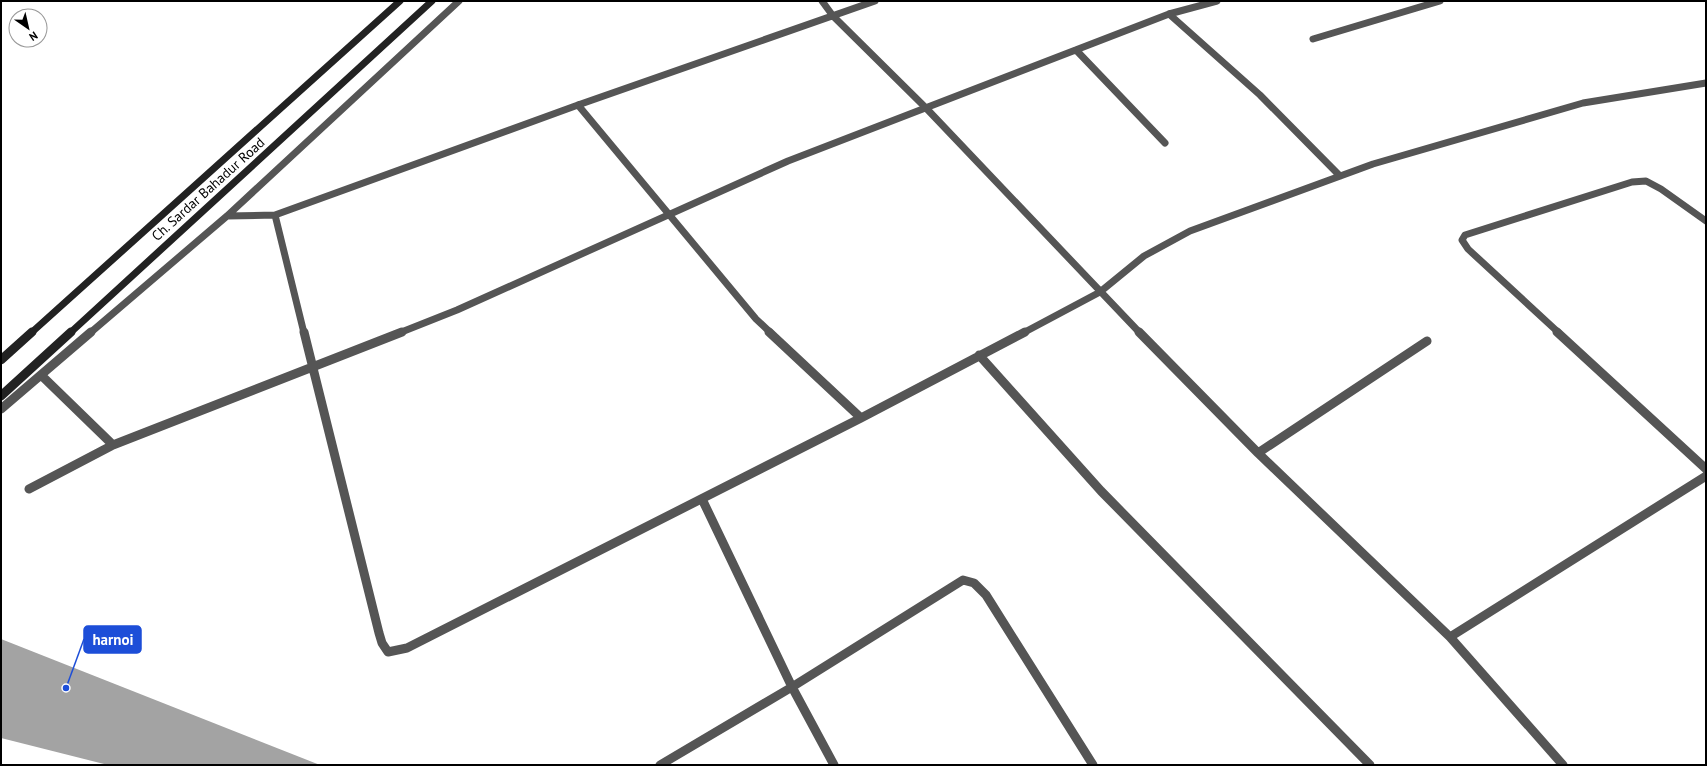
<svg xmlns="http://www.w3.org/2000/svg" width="1707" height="766" font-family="'PT Sans',sans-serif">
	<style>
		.water { fill: #a3a3a3 }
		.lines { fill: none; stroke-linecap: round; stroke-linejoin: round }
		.street-far1 { stroke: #555; stroke-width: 7 }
		.street { stroke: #555; stroke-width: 9 }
		.secondary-far1 { stroke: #222; stroke-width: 7 }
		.secondary { stroke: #222; stroke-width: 9 }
		.labels { text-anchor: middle; stroke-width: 3; stroke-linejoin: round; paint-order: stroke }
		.street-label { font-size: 14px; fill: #000; stroke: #fff }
		.leader { fill: none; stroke: #1d4ed8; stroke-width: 1.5 }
		.callout-dot { fill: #1d4ed8; stroke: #fff; stroke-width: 1.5 }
		.callout { fill: #1d4ed8; stroke: #1d4ed8; stroke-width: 1.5 }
		.callout-label { font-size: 15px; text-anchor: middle; font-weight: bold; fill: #fff }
	</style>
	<rect width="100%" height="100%" fill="#fff"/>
	<path class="water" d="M1 639 320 765H108L1 738Z"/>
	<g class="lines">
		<path class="street-far1" d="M822 1 833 16 926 108 1140 333
			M1169 14 1260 95 1340 176
			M1313 39 1440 1
			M1076 50 1165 143
			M578 105 756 319 771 333
			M227 216 275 215
			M90 333 227 216 459 1
			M304 333 275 215 578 105 875 1
			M399 333 457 310 788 161 1169 14 1217 1
			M1023 333 1100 292 1144 256 1190 231 1373 164 1583 103 1706 83
			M1559 333 1468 249 1462 240 1465 235 1632 182 1646 181 1661 189 1706 221"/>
		<path class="street" d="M304 332 379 633 382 643 388 652 407 648 861 418 1025 332
			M769 332 861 418
			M1139 332 1258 453 1450 637
			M1557 332 1706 469
			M979 355 1101 491 1370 765
			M42 376 113 445
			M1 409 91 332
			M1258 453 1427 341
			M29 489 113 445 402 332
			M702 499 792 687 834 765
			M660 765 792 687 963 580 974 583 986 595 1093 765
			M1563 765 1450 637 1706 476"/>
		<path class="secondary-far1" d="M31 333 400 1
			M70 333 432 1"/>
		<path class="secondary" d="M1 360 32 332
			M1 396 71 332"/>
	</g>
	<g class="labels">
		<g class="street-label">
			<text transform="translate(208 189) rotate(-42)" y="5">Ch. Sardar Bahadur Road</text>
		</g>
	</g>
	<path class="leader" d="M66 688L84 639"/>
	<circle class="callout-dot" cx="66" cy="688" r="4"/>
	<rect class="callout" x="84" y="626" width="57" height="27" rx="4"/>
	<g class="callout-label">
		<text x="113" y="645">harnoi</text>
	</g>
	<rect width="1707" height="766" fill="none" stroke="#000000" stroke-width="4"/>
	<g transform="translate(28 28) rotate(146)"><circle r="19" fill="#ffffff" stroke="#999999"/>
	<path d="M0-3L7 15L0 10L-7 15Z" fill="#000000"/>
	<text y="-6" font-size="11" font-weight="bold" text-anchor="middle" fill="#000000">N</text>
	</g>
</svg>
